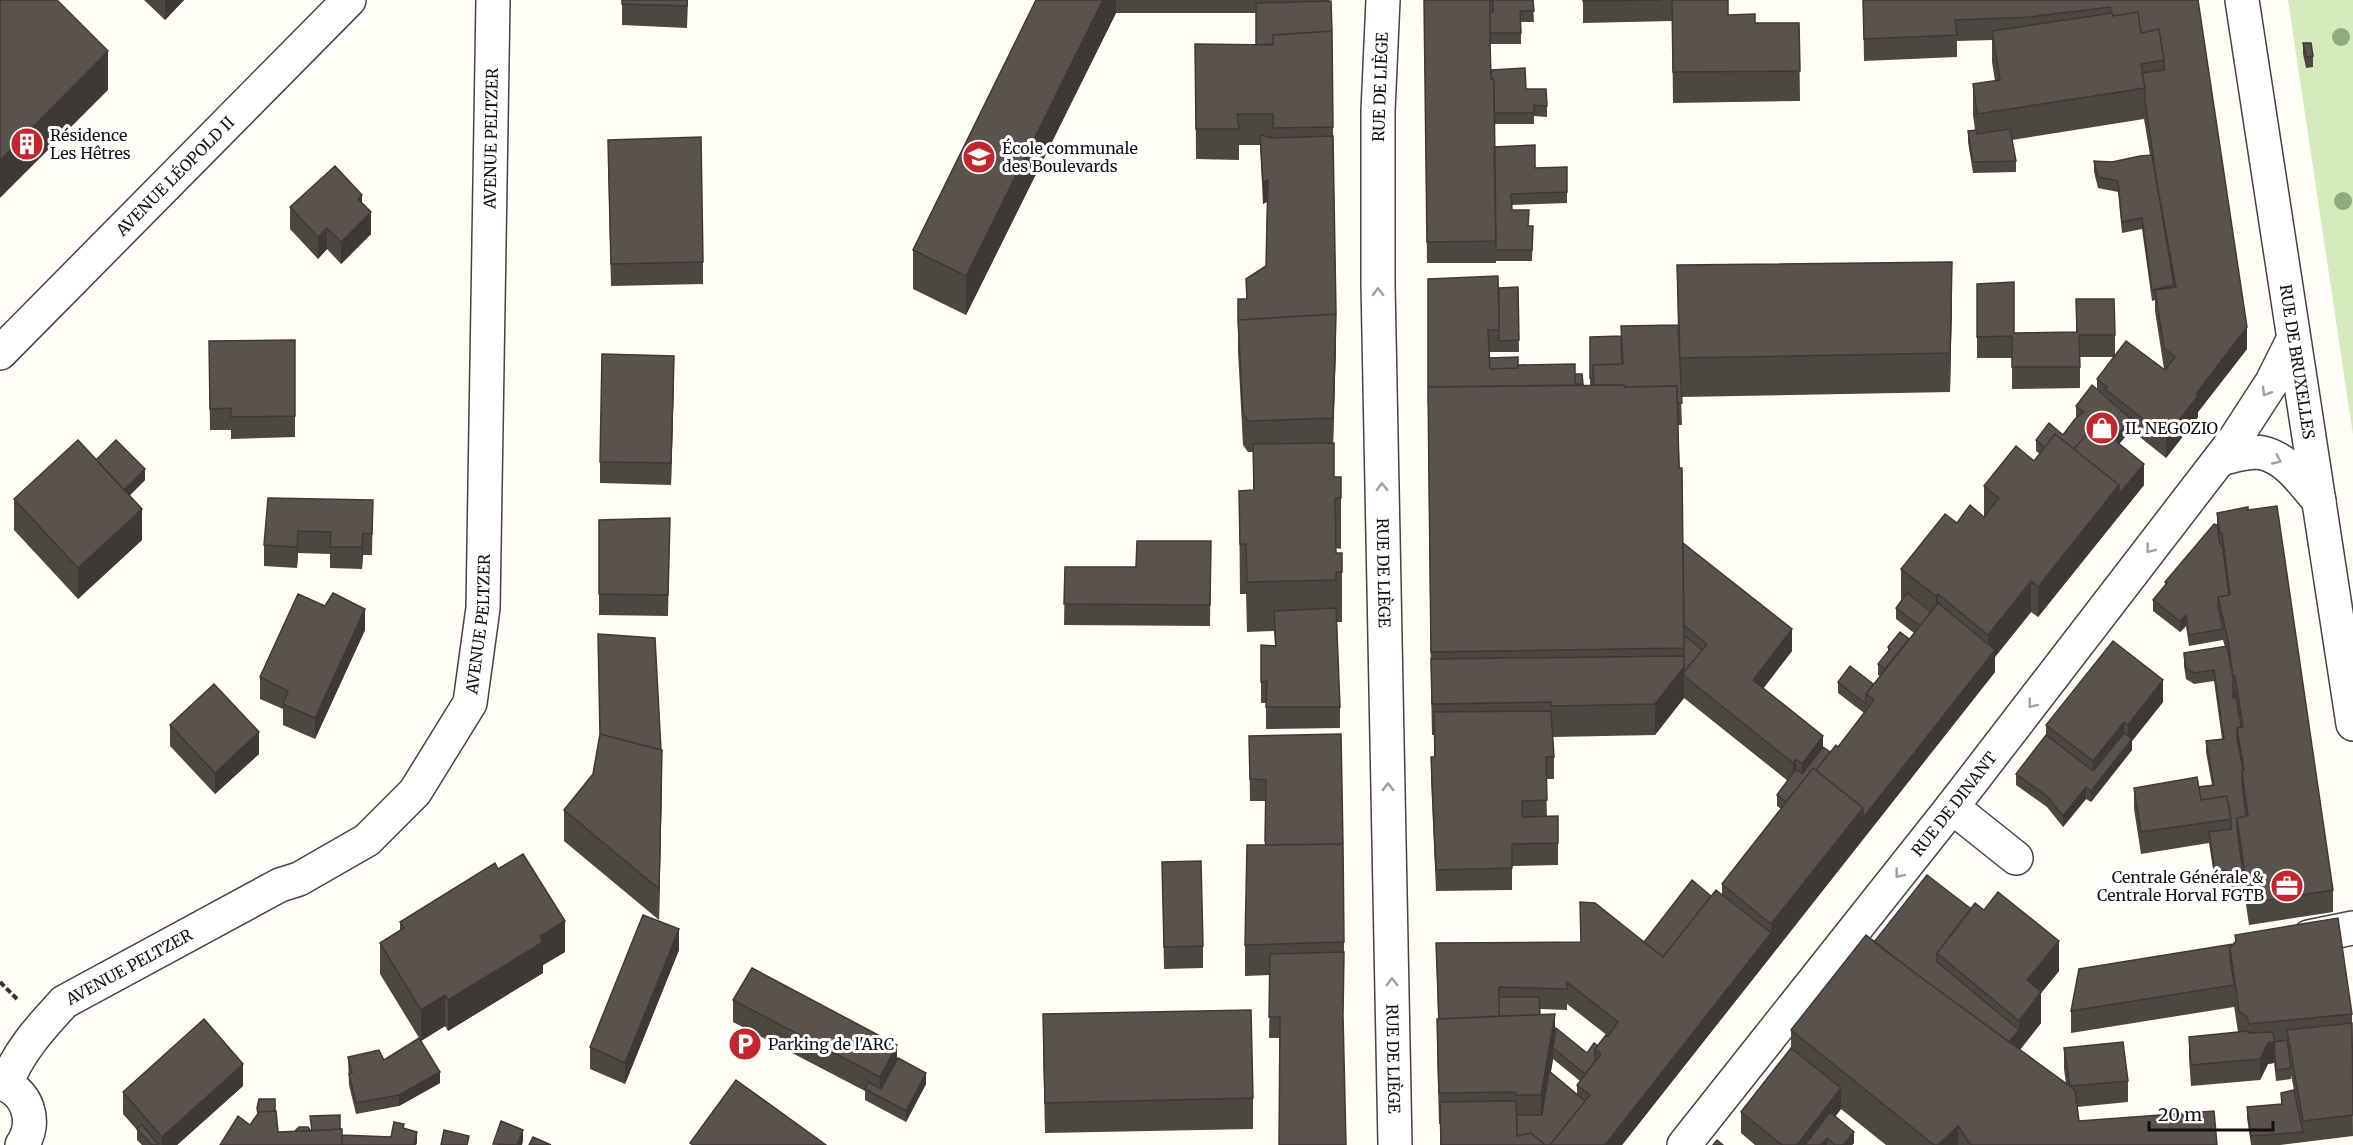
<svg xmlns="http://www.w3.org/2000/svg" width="2353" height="1145" font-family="Merriweather,serif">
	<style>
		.green { fill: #d5ebbd }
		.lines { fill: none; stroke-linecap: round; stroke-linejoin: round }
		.minor-casing { stroke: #444; stroke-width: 36 }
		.path { stroke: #333; stroke-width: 4; stroke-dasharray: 6 3; stroke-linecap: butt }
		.minor { stroke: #fff; stroke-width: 33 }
		.tree { fill: #8dad7f }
		.wall { fill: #4d4742; fill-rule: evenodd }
		.shaded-wall { fill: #3f3936 }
		.building { fill: #5a524d; stroke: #3f3936; stroke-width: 1.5 }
		.oneway { stroke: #a0a0a0 }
		.labels { text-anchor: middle; stroke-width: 6; stroke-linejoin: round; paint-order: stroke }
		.street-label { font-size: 16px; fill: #111; stroke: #fff }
		.poi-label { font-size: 16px; fill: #111; stroke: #fff; text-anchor: start }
	</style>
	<rect width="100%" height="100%" fill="#fffdf5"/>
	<path class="green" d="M2288 0H2353V435Z"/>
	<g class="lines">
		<defs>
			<g id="minor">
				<path id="s1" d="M1383 0 1378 111V284L1395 1145"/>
				<path id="s2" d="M2242 0 2353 724"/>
				<path id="s3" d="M0 353 349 0"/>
				<path d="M2220 459C2233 456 2250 450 2263 453 2288 459 2303 483 2319 501"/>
				<path d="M1952 807 2016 858"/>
				<path d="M2309 937 2353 928"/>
				<path d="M0 1083C27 1090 38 1122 22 1145"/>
				<path id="s4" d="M6 1085C17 1053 41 1027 64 1002L280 885 299 879 367 840 415 792 470 703 483 608 493 0"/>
				<path id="s5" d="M1684 1145 1952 807 2235 439 2272 382 2293 340"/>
			</g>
		</defs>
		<use href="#minor" class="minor-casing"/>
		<path class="path" d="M0 982 17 999"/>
		<use href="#minor" class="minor"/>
	</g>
	<g class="tree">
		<circle cx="2341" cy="37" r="9"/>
		<circle cx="2343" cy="201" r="9"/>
	</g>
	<path class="wall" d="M144 0H184L165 20Z
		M622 0H688L687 28 622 25Z
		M1036 0H1329V1H1331L1336 314V344L1333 443 1334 477 1341 498V549L1336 548V553H1342V622H1337L1340 707V728L1266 729V703H1261V645L1275 646 1274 631 1247 632 1246 594H1240L1239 491 1253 490V452H1248L1243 445 1238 351V299H1246V279L1266 266 1267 202 1263 204 1260 145H1239V160L1196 159 1195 44 1256 45V13H1116L966 315 913 289V250Z
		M1424 0H1533L1534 22H1521V44H1490L1491 70 1526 89 1547 106V117L1534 116V124H1494V147L1535 168 1567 167V203L1511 205 1512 210 1529 226H1533L1532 261H1496V263H1427Z
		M1583 0H1728V15L1755 23H1799L1800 101 1673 103 1672 16V21L1583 23Z
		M1863 0H2198L2247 349 2198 412V417L2166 458 2131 430 2119 444 2144 485 2038 617 2031 612 1995 657V672L1622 1145H1440V1124H1439L1437 1050V1019H1438L1436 943 1644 942 1711 896 1722 894V884L1781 809 1777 806V795L1788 781 1684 698 1655 735 1553 737 1554 757V779H1546L1547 817 1558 816V865L1512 866V890L1436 891 1431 779V757H1434V735H1432L1431 690 1428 425 1499 288 1518 287 1519 352H1489V358L1518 368 1575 374H1582L1583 385H1590V337L1678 339 1677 265 1952 301 1950 392 1681 397 1682 425H1678L1683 543 1792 651 1763 688 1823 747 1830 752 1838 747 1864 713 1838 693V682L1873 684 1880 676 1878 675V664L1888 651V647L1909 639 1914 633 1896 619V608L1902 600 1901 599V569L1957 523 1984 517V486L2034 461 2040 454 2036 451V440L2063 435 2077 418 2076 417V406L2097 389V379L2113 357H2080V388L2012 389V358H1977V284L2014 333 2076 332V299L2115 335V355L2164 369 2155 311V300L2152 301 2142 229 2122 233 2118 192 2098 188 2094 172V161L2112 162 2150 155 2144 119 2012 140 2016 161V172L1973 173 1968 142V131L1975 130 1973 115V84L1995 81 1992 62V40L1957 41V57L1864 61ZM1567 1004 1608 1036 1598 1046 1587 1053 1555 1030 1540 1015V1009L1567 1010ZM1553 1059 1580 1081 1577 1085V1094L1551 1072Z
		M2303 43 2313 56V67L2306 68 2303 54Z
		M608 161 703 262V284L611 286Z
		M362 203 371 234 341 264 327 249 318 259 290 229V207Z
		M295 340V437L231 439V430H210L209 363Z
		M674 378 671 485 600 483V462Z
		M96 460 145 480 129 496 142 540 78 599 14 530V499Z
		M373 500 372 555H363L362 569 330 568V554L298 553 297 568 264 566V545Z
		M2217 513 2333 890V912L2249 925 2245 898 2232 900 2227 897 2225 881 2215 882 2209 843 2141 854 2134 809V788L2199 787 2212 785 2206 752V741L2222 739 2214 681 2194 684 2186 679 2184 666V653L2225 647 2223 640 2189 646 2186 626 2180 632 2153 611V600L2165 586V582L2217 525Z
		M670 518 668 616 599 615V520Z
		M1211 541 1210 626 1064 625 1065 567H1136Z
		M365 630 315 739 283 725V709L260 699V677Z
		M2163 702 2132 741V750L2091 802 2086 799 2063 827 2047 807 2016 785V774L2046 735V725Z
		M170 725 259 754 215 794 170 746Z
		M1249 736 1344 942V973L1280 1038H1269L1270 975 1245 976V945L1265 845 1266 801H1250Z
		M662 780 659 920 564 841V810Z
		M1162 862 1203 946V968L1164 969Z
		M498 869 565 952 543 965V973L448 1031 445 1026 421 1041 380 974V943L400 930V922Z
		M1971 909 2059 971 2041 993V1023L2020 1050 2066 1084 2064 1069V1048L2128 1081V1102L2077 1107 2079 1121 2217 1145H1886L1841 1109 1835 1117 1854 1143 1852 1145H1755L1741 1133V1112L1791 1048V1030L1874 942Z
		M2235 935 2352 1014 2353 1136 2280 1145H2251L2247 1118V1107L2281 1104V1093L2294 1090 2291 1075V1079L2276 1081 2274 1062V1063L2268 1064 2260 1080 2191 1086 2189 1058V1037L2238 1032 2234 1006V1007L2071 1033V1011L2233 944 2235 942Z
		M679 950 625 1084 590 1069V1047Z
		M733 1000 897 1059 926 1084 906 1122 865 1100V1091L733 1022Z
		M1043 1045 1253 1098V1129L1045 1133Z
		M348 1057 384 1060 440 1083 399 1106 356 1114 349 1085Z
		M243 1086 177 1145H142L137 1140V1130L123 1114V1092Z"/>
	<path class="shaded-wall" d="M165 0H184L165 20Z
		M1103 0H1116V13L966 315V276Z
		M108 51V90L0 198V160Z
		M1268 180V201L1263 204V182Z
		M362 195V217L358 199Z
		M371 212V234L341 264V242Z
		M327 228V249L318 259V237Z
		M1952 262V301L1950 392V353Z
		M1336 314V344L1333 449V418Z
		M2247 327V349L2198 412V417L2166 458V437L2196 394Z
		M674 356V378L671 485V463Z
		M2131 419V430L2109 456V445Z
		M2144 464V485L2038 617V587L2119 485Z
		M145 469V480L115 510V499Z
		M142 509V540L78 599V568Z
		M298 531V553L297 568V547Z
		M363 533V555L362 569V547Z
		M2031 581V612L1995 657V672L1622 1145H1605L1771 933V924L1863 808 1988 659V635Z
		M1938 594V625L1936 627V596Z
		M365 609V630L315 739V718Z
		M2186 615V626L2180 632V621Z
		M1792 629V651L1753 702V680Z
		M1684 656V698L1655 735V704Z
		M2163 680V702L2132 741V750L2091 802V791L2128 745V725Z
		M2124 722V744L2093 783V761Z
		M259 732V754L215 794V773Z
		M1823 736V758L1802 785V764Z
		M662 750V780L659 920V889Z
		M1796 759V780L1793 785V763Z
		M2086 787V799L2063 827V816Z
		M565 921V952L543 965V973L448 1031V1000L540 936Z
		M679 929V950L625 1084V1063Z
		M2059 941V971L2041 993V1023L2000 1074V1053L2019 1030V1021L2027 980Z
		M445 995V1026L421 1041V1010Z
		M1555 1014V1045L1553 1048V1059L1541 1126V1095Z
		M2274 1042V1063L2268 1064 2260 1080V1059L2268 1043Z
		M897 1045V1066L880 1099V1077Z
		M243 1064V1086L177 1145H162V1137Z
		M440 1072V1083L399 1106V1095Z
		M926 1073V1084L906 1122V1111Z
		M1841 1088V1109L1813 1145H1797Z
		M1958 1126V1145H1938Z
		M523 1130V1141L522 1145H517Z
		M417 1132V1143L416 1145H414Z
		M1854 1132V1143L1852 1145H1843Z
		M1827 1138V1145H1821Z"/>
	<path class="building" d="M0 0H57L108 51 0 160Z
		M622 0H687V6L622 4Z
		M1036 0H1103L966 276 913 250Z
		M1424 0H1493V1H1490V41L1491 79 1493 78 1494 82 1496 241 1427 242Z
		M1493 0H1533L1534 11H1520L1521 33H1490V12H1493Z
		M1583 0H1661L1583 1Z
		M1672 0H1728V15L1755 14V23H1799L1800 71 1673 72Z
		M1863 0H2198L2247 327 2196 394 2198 396 2166 437 2105 389 2107 387 2097 379 2126 341 2165 370 2175 357 2164 348 2155 290 2176 287 2157 184 2145 100V88L2142 73 2164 70V60L2159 29 2141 33 2138 12 2113 16 2112 13H2111L2110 7 2029 17 1955 20 1957 35 1864 39Z
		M1331 1 1332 31 1273 35V44L1256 45V3Z
		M2138 12 2141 33 2159 29 2164 60 2141 64 2145 88 1977 114 1973 84 2000 80 1992 31 2112 13 2113 16Z
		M1332 31 1333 127 1273 128V114H1237L1239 129H1196L1195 44 1273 45V35Z
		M2303 43H2311L2313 56 2306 57Z
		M1525 68 1526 89H1546L1547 106 1534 105V113H1494V82L1493 78 1491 79V70Z
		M2010 129 2016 161 1973 162 1968 131 1977 130V134Z
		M1260 135 1273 138 1333 136 1336 314 1238 320V299H1247L1246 279 1266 266 1268 180 1263 182Z
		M701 137 703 262 611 264 608 140Z
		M1535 145V168L1567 167V192L1511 194 1512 210H1529L1528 226H1533L1532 250H1496L1494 147Z
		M2152 155 2174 285 2152 290 2142 218 2122 222 2118 181 2098 177 2094 161 2112 162 2140 156Z
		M335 166 362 195 358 199 371 212 341 242 327 228 318 237 290 207Z
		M1952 262 1950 353 1680 358 1677 265Z
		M1498 276 1499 330H1488L1490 369 1518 368 1519 365 1575 364V385L1428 387V404V279Z
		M2014 282V333L2077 332 2076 299H2114L2115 335H2079L2080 367H2012V336L1977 337V284Z
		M1518 287 1519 340 1499 341V288Z
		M1336 314 1333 418 1248 421 1243 414 1238 320Z
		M1678 325 1682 403H1677V386L1624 387V385H1594L1593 365 1623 364 1621 326Z
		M1621 336 1622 364 1593 365V377L1590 378V337Z
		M295 340V416L231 417V408L210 409 209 341Z
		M602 354 674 356 671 463 600 462Z
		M1518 357V368L1490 369 1489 358Z
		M1575 374H1582L1583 384H1575Z
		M1624 385V387L1677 386 1679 468H1682L1684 648 1431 652 1428 387Z
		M2092 385 2131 419 2114 439 2095 424 2074 449 2055 434 2045 447 2036 440 2049 423 2063 435 2075 419 2084 412 2076 406Z
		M2095 424 2144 464 2119 494V485L2074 449Z
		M2055 434 2119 485 2038 587 2031 581 1988 635 1938 594 1936 596 1901 569 1945 514 1957 523 1970 505 1984 517 1999 498 1984 486 2016 446 2034 461Z
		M78 440 142 509 78 568 14 499Z
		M116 440 145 469 124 490 96 460Z
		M1334 443V477H1341V498H1335L1336 553H1342V572H1336V580L1247 582 1246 544H1240L1239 491 1254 490 1253 444Z
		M268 498 373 500 372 534 363 533 362 547H330L331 532 298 531 297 547 264 545Z
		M2277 506 2333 890 2249 903 2237 818 2248 816 2242 771 2244 770 2237 728 2243 727 2235 676H2233L2228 640 2218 597 2230 595 2222 533H2220L2217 513 2248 507V510Z
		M670 518 668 595 599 594V520Z
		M2214 524 2217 525 2220 544H2222L2229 595 2218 597V607L2223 629 2189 635 2186 615 2180 621 2153 600 2167 583 2165 582Z
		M1137 541H1211L1210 605 1064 604 1065 567H1136Z
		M1683 543 1792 629 1753 680 1823 736 1802 764 1796 759 1793 763 1684 676V672L1707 644 1684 625Z
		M333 593 365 609 315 718 283 704 288 691 260 677 298 594 325 606Z
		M1907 593 1931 612 1920 626 1896 608Z
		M1938 603 1995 650 1863 818V808L1816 770 1836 745 1838 747 1874 700 1866 694Z
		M1336 608 1340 707H1266L1267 681 1261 682V645L1276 646 1274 611Z
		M1900 632 1909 639 1885 669 1878 664 1890 649 1888 647Z
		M598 634 655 638 661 750 600 734V735Z
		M1684 635 1702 650 1684 672Z
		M2113 641 2163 680 2128 725 2124 722 2093 761 2046 725Z
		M2227 646 2233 678V698H2235V691L2241 727 2237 728V738L2243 771H2242V782L2246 816 2237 818V829L2245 887 2232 889 2227 886 2225 870 2215 871 2209 832 2231 829V819L2227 796 2201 800 2199 787 2214 785 2206 741 2224 739 2214 670 2194 673 2186 668 2184 655V653Z
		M1684 656V667L1655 704 1551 706V702L1432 704 1431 659Z
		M1850 666 1873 684 1866 694V704L1838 682Z
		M214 684 259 732 215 773 170 725Z
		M1551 711 1554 757H1546L1547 800 1522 801V817L1558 816V843L1512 844V868L1436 870 1431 757H1435L1434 712Z
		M2124 733 2132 739 2091 791 2086 787 2063 816 2047 796 2016 774 2046 735 2093 771Z
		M600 734 662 750 659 889 564 810 593 774Z
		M1341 734 1343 844 1266 845 1265 841 1266 780 1250 779 1249 736Z
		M1823 747 1830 752 1816 770 1813 768 1786 802 1777 795 1796 769 1802 774Z
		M1813 768 1863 808 1771 924 1722 884Z
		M2197 777 2201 800 2227 796 2231 819 2141 832 2134 788Z
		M1343 844 1344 942 1245 945 1247 845Z
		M523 854 565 921 540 936 543 942 448 1000 445 995 421 1010 380 943 404 928 400 922 495 863 498 869Z
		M1201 861 1203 946 1164 947 1162 862Z
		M1927 875 1971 909 1937 953V962L2019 1030 2009 1042 1915 973 1874 942Z
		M1692 880 1711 896 1663 957 1644 942Z
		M1716 890 1771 933 1605 1145H1550L1590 1095 1577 1085 1601 1054 1595 1049 1606 1035 1608 1036 1618 1022 1567 982V989L1499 987V1016L1439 1019 1436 943 1581 942 1580 902 1595 903 1663 957Z
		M1998 892 2059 941 2027 980 2041 992 2019 1021 1937 953 1975 903 1984 910Z
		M643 915 679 929 625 1063 590 1047Z
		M2338 918 2352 1014 2249 1024 2247 1017 2239 1011 2230 948 2236 941 2235 935Z
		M1866 935 1915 973 2075 1090 2079 1121 2214 1111 2217 1145H1971L1958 1126 1938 1145H1934L1791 1030Z
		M2233 944 2230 948V957L2234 985 2071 1011 2079 969Z
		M1344 952 1343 1015 1346 1145H1279L1280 1017H1269L1270 954Z
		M752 968 897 1045 880 1077 733 1000Z
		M1499 997H1539L1540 1015 1499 1016Z
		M1251 1010 1253 1098 1045 1103 1043 1014Z
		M1555 1014 1541 1095H1516V1092L1439 1093 1437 1019Z
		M204 1019 243 1064 162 1137 123 1092Z
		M2352 1023 2353 1115 2303 1121 2287 1030Z
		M1556 1028 1587 1053 1594 1043 1598 1046 1595 1049V1059L1596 1060 1585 1074 1553 1048Z
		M2248 1031 2249 1033 2273 1032 2274 1042 2268 1043 2260 1059 2191 1065 2189 1037Z
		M419 1038 440 1072 399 1095 356 1103 349 1074 352 1073 348 1057 379 1050 384 1060Z
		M2287 1040 2291 1068 2276 1070 2274 1042Z
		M2123 1042 2128 1081 2070 1086 2064 1048Z
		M1791 1048 1841 1088 1797 1145H1782L1741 1112Z
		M898 1058 926 1073 906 1111 865 1089 868 1082 881 1089Z
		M1549 1071 1585 1101 1550 1145H1545L1531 1133 1517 1136V1115H1542Z
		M736 1080 826 1145H693L690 1143Z
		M2294 1090 2303 1132 2251 1136 2247 1107 2282 1104 2281 1093Z
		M259 1099H275V1111L259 1112 258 1114 257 1108Z
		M1516 1101 1517 1136 1531 1133 1545 1145H1441L1440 1102Z
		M276 1111 278 1132 342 1129V1145H220L238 1116 250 1125 259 1112Z
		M1830 1112 1854 1132 1843 1145H1835L1827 1138 1821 1145H1805Z
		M340 1115V1129L312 1131 310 1116Z
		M501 1121 523 1130 517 1145 493 1144Z
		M394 1122 404 1124 403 1128 417 1132 414 1145H342V1135L391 1137Z
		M142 1125 158 1144 157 1145H152L137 1129Z
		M299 1127H308L311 1131H295Z
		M444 1130 469 1136 467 1145H441Z
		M533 1137 551 1145H529Z
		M1717 1140 1723 1145H1713Z"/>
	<defs><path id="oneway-chevron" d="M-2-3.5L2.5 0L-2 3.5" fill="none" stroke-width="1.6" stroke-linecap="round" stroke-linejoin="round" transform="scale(1.5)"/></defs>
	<g class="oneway">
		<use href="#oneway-chevron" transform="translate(1378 292) rotate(-91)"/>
		<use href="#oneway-chevron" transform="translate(2266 392) rotate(121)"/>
		<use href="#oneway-chevron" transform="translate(2277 460) rotate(25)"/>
		<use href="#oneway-chevron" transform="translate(1382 487) rotate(-91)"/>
		<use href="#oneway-chevron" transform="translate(2150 549) rotate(128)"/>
		<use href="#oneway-chevron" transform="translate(2032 704) rotate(128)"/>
		<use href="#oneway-chevron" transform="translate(1388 787) rotate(-91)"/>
		<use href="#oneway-chevron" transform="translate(1899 874) rotate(128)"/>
		<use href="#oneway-chevron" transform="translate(1392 982) rotate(-91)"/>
	</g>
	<defs>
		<symbol id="building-disc" viewBox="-11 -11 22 22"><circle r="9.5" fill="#c4262e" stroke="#fff"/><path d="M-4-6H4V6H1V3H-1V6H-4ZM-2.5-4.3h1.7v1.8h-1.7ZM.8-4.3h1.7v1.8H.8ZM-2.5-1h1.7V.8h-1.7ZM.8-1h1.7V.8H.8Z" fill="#fff"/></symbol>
		<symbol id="school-disc" viewBox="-11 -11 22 22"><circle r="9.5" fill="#c4262e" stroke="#fff"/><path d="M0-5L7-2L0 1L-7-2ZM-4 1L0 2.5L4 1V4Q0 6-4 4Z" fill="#fff"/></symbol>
		<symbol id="shop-disc" viewBox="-11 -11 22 22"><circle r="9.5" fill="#c4262e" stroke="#fff"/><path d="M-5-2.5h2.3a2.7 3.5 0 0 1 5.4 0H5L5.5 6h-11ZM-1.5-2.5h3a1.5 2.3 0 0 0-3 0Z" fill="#fff"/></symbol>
		<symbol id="office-disc" viewBox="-11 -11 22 22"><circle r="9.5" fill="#c4262e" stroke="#fff"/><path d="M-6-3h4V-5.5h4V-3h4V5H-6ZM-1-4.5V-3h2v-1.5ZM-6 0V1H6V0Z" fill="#fff"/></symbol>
		<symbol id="parking-disc" viewBox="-11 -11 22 22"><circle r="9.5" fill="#c4262e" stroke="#fff"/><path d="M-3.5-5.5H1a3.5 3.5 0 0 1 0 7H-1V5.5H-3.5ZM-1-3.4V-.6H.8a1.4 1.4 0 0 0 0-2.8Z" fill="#fff"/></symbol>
	</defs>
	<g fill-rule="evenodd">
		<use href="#building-disc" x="8" y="125" width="38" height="38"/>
		<use href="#school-disc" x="960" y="138" width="38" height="38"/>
		<use href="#shop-disc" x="2083" y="409" width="38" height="38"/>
		<use href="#office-disc" x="2268" y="867" width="38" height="38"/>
		<use href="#parking-disc" x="726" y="1025" width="38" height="38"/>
	</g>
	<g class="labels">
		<g class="street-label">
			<text transform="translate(1380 87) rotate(-88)" y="6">RUE DE LIÈGE</text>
			<text dy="6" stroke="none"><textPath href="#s4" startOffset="1184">AVENUE PELTZER</textPath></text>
			<text dy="6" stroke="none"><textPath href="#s3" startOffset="249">AVENUE LÉOPOLD II</textPath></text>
			<text dy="6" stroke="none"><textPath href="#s2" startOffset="366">RUE DE BRUXELLES</textPath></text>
			<text dy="6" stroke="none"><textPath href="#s1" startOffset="573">RUE DE LIÈGE</textPath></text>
			<text dy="6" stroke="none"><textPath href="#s4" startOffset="698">AVENUE PELTZER</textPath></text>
			<text dy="6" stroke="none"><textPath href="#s5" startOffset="435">RUE DE DINANT</textPath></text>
			<text dy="6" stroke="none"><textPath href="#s4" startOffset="176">AVENUE PELTZER</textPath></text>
			<text dy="6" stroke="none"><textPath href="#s1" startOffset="1059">RUE DE LIÈGE</textPath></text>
		</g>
		<g class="poi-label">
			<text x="50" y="141">Résidence<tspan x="50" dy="18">Les Hêtres</tspan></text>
			<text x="1002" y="154">École communale<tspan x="1002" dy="18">des Boulevards</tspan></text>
			<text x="2125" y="434">IL NEGOZIO</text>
			<text x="2264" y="883" text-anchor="end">Centrale Générale &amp;<tspan x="2264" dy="18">Centrale Horval FGTB</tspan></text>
			<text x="768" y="1050">Parking de l'ARC</text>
		</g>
	</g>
	<path d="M2149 1121v9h124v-9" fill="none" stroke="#111111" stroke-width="3"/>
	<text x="2158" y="1121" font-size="18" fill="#111111" stroke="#ffffff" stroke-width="4.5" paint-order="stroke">20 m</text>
</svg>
